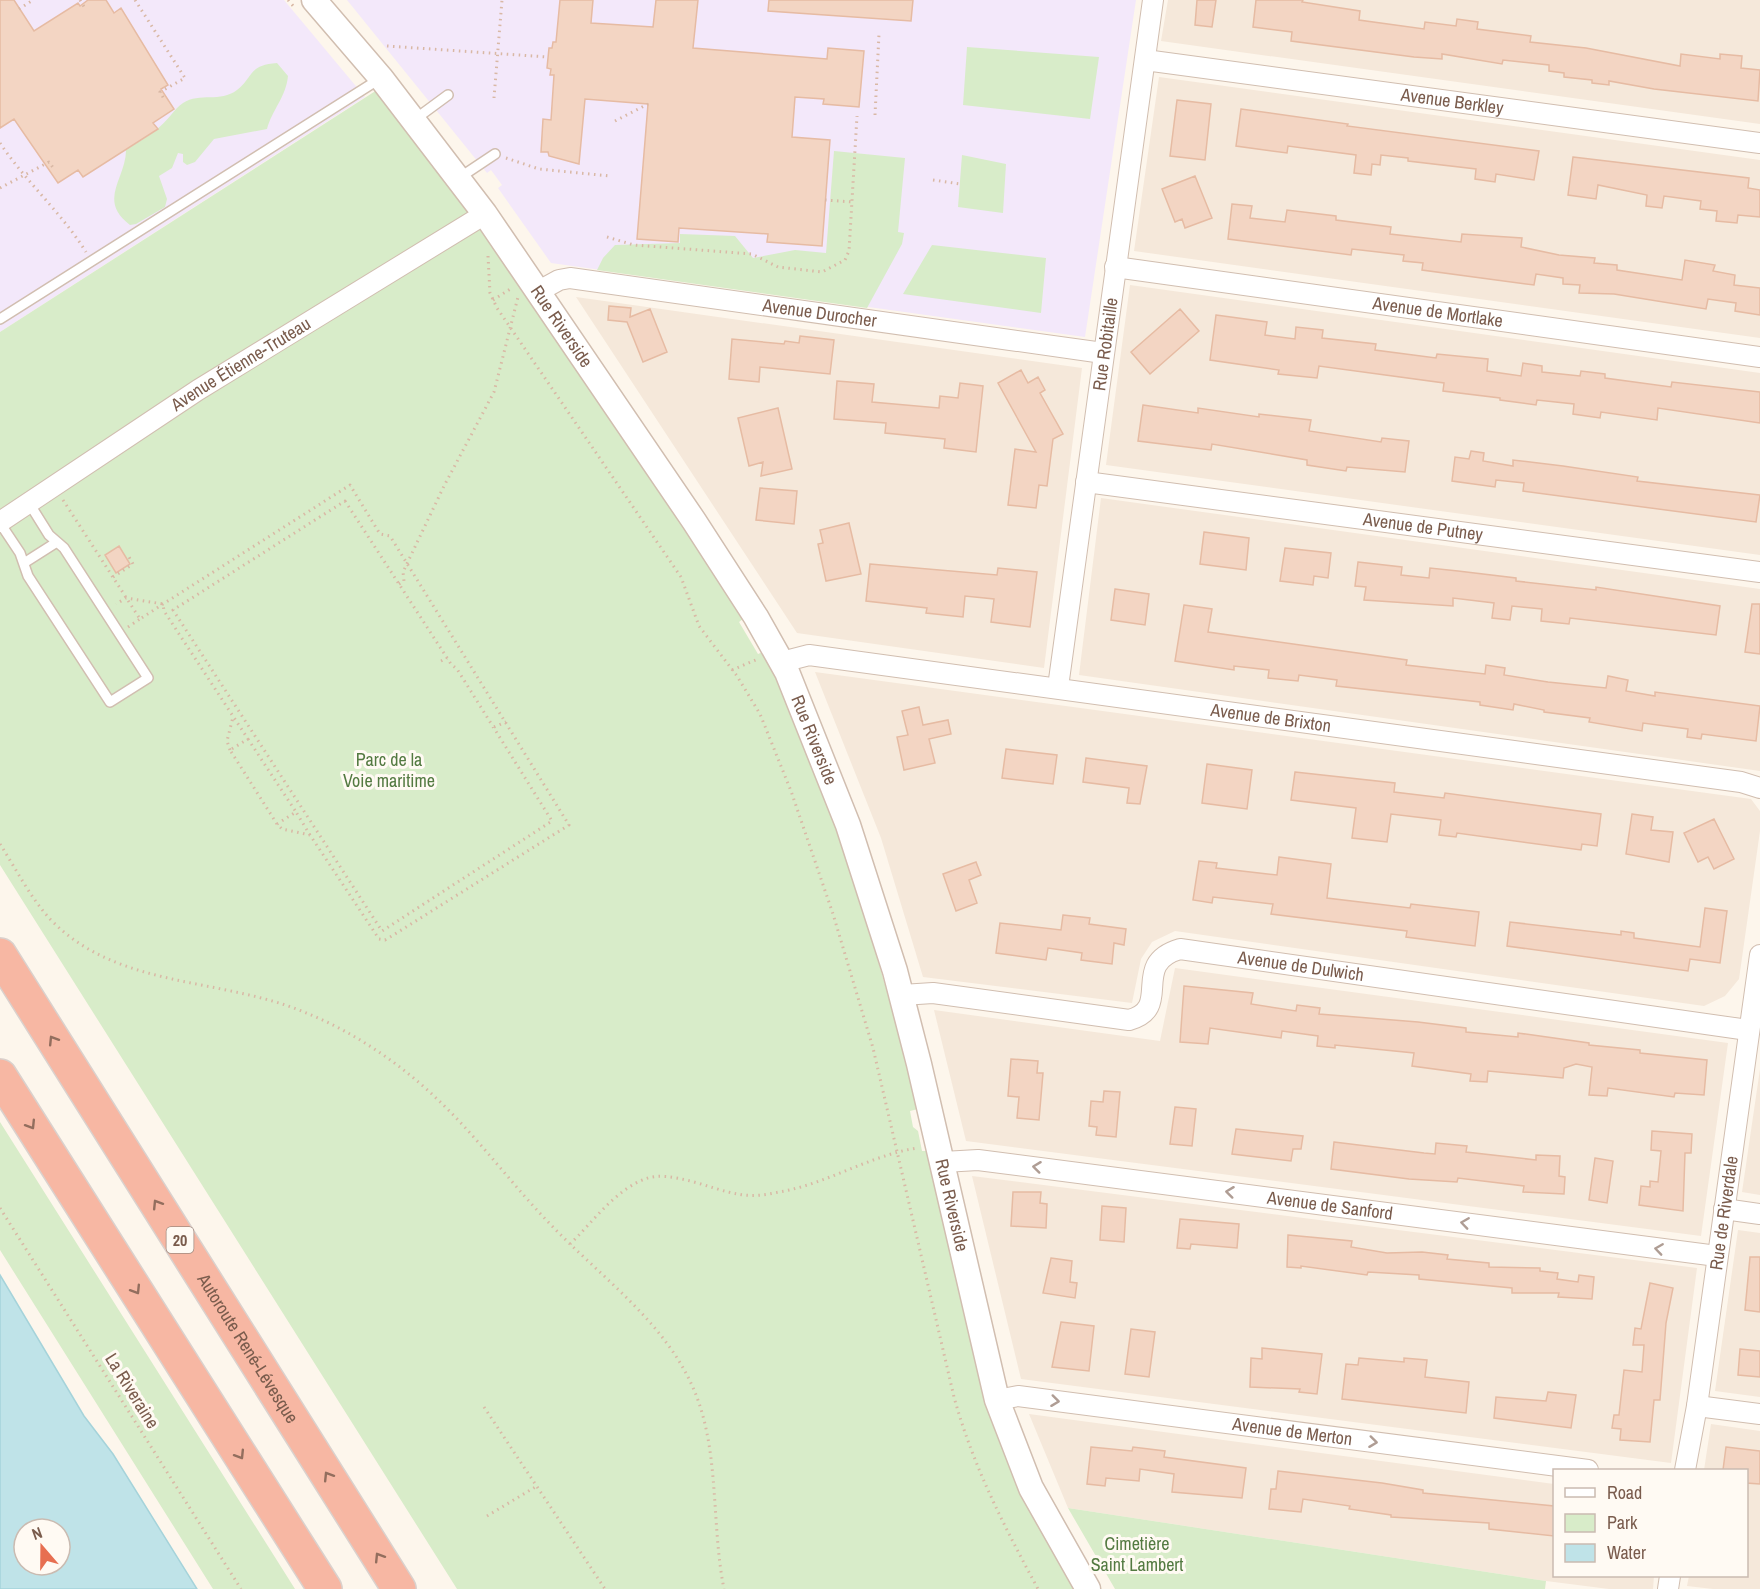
<svg xmlns="http://www.w3.org/2000/svg" width="1760" height="1589" font-family="'Archivo Narrow',sans-serif">
	<style>
		.residential { fill: #f5e8da }
		.education { fill: #f3e8fa }
		.green { fill: #d8ecc9 }
		.water { fill: #bfe3e8; stroke: #a5d3da; stroke-width: 1.5; fill-rule: evenodd }
		.building { fill: #f3d5c3; stroke: #e6bba3; stroke-width: 1.5 }
		.lines { fill: none; stroke-linecap: round; stroke-linejoin: round }
		.service-casing { stroke: #d1beb0; stroke-width: 12 }
		.minor-casing { stroke: #d1beb0; stroke-width: 22 }
		.tertiary-casing { stroke: #d1beb0; stroke-width: 27 }
		.motorway-casing { stroke: #dad1cd; stroke-width: 36 }
		.path { stroke: #d9b8a5; stroke-width: 3; stroke-dasharray: 1.5 4.5; stroke-linecap: butt }
		.service { stroke: #fff; stroke-width: 9 }
		.minor { stroke: #fff; stroke-width: 20 }
		.tertiary { stroke: #fff; stroke-width: 24 }
		.motorway { stroke: #f7b7a3; stroke-width: 33 }
		.oneway { stroke: #936e5e }
		.oneway2 { stroke: #af9d94 }
		.labels { text-anchor: middle; stroke-width: 6; stroke-linejoin: round; paint-order: stroke }
		.shield { fill: #fffaf3; stroke: #a28b7f; stroke-width: 1.5 }
		.shield-label { font-size: 16px; font-weight: bold; fill: #7a5c4d }
		.street-label { font-size: 18px; fill: #7a5c4d; stroke: #fffaf3 }
		.park-label { font-size: 18px; fill: #537a41; stroke: #fffaf3 }
	</style>
	<rect width="100%" height="100%" fill="#fdf6ec"/>
	<path class="residential" d="M1168 0H1760V124L1161 41Z
		M1159 77 1760 160V338L1134 251Z
		M1130 285 1760 373V555L1106 465Z
		M576 297 1082 368 1044 668 797 633Z
		M1101 498 1760 589V771L1079 675Z
		M815 672 1751 799 1760 811V831L1739 979 1725 996 1704 1006 1175 931 1152 942 1141 959 1132 1003 923 977 881 838Z
		M1175 968 1728 1043 1701 1236 966 1141 934 1010 1160 1041Z
		M1760 1069V1195L1742 1192Z
		M972 1176 1697 1268 1671 1463 1021 1379Z
		M1738 1230 1760 1233V1397L1715 1391Z
		M1029 1414 1554 1484V1576H1654L1653 1589H1609L1546 1581 1068 1508Z
		M1711 1424 1760 1431V1589H1713L1687 1586 1689 1576H1746V1470H1704Z"/>
	<path class="education" d="M0 0H284L365 97 0 332Z
		M347 0H1136L1085 337 551 263 498 188 502 185 491 170 487 173Z"/>
	<path class="green" d="M967 47 1099 57 1090 119 963 105Z
		M277 63 288 76C286 97 272 110 267 129L214 139 195 162 187 165 183 162V154L178 153 172 168 159 176 167 199 165 207 136 224 130 225C97 200 126 179 126 150 136 143 148 137 157 129 167 122 174 109 183 103 200 92 220 103 237 90 254 77 248 65 277 63Z
		M377 90C507 259 627 438 743 619L739 622 758 654 763 652C789 698 807 748 825 799 862 900 892 1004 918 1109L910 1111 913 1127 918 1131 922 1151H928L987 1407 1018 1488 1074 1589H457L0 865V332Z
		M834 151 905 158 898 232 904 233 902 244 867 308 597 270 603 258 615 245 680 243V234L735 236 753 258 795 250 826 253Z
		M962 155 1006 164 1003 213 958 207Z
		M932 245 1046 258 1041 313 903 294Z
		M0 1122 295 1589H213L0 1250Z
		M1068 1508 1546 1581 1545 1589H1115Z"/>
	<path class="water" d="M0 1275 84 1416 113 1454 197 1589H0ZM24 1529H60V1565H24Z"/>
	<path class="building" d="M0 0H14L34 31 78 3 80 6 88 0H106L114 13 121 8 168 85 161 89 174 109 153 123 158 129 83 177 78 170 58 183 14 119 0 128Z
		M560 0H593L591 23 653 27 656 0H698L693 48 827 59 828 48 864 51 859 107 823 104 824 99 795 97 792 137 830 140 822 246 767 242 768 234 679 228 678 242 637 239 648 104 585 99 579 164 549 156 548 152H541L543 119 551 120 554 75H550L551 69 547 68 549 48H552L553 42H556Z
		M769 0H913L911 21 768 11Z
		M1197 0H1216L1212 27 1195 25Z
		M1256 0H1303L1302 2 1360 11 1359 20 1424 29 1425 22 1456 26 1457 19 1478 22 1477 29 1531 36 1530 42 1586 48 1680 66 1681 54 1720 59V54L1742 56 1741 68 1760 70 1758 101 1654 89 1609 81V85L1592 83V80L1564 77V73L1549 71V65L1503 60 1502 64 1442 54V59L1414 57 1291 41 1292 32 1253 27Z
		M1177 100 1211 104 1205 160 1170 156Z
		M1241 109 1348 124 1347 126 1539 151 1534 180 1496 174 1495 182 1475 179 1476 169 1408 161V158L1381 155 1380 165 1372 164 1371 175 1354 173 1356 155 1288 146 1287 153 1236 146Z
		M1573 157 1749 178 1748 188 1760 190V217L1738 215 1737 223 1716 221 1717 211 1700 209 1701 201 1664 196 1662 208 1646 206 1647 195 1598 185 1596 199 1568 195Z
		M1195 176 1212 218 1185 228 1182 219 1175 222 1162 189Z
		M1232 204 1252 206 1250 218 1285 222 1287 210 1336 216V220L1391 227 1390 234 1461 242 1462 234 1522 238 1521 247 1559 255 1595 258 1594 263 1617 265V270L1682 280 1685 260 1715 265 1713 271 1735 275 1734 285 1760 288V315L1735 311 1736 303 1708 299 1706 309 1614 294 1579 293 1580 285 1563 284V278L1536 274 1534 285 1422 270 1423 263 1403 261 1404 255 1352 249 1351 255 1228 239Z
		M609 306 631 308 630 317 650 309 667 352 643 362 627 322 608 320Z
		M1180 309 1199 331 1150 374 1131 352Z
		M1216 315 1267 322 1265 335 1295 339 1296 327 1323 330 1322 338 1376 344 1375 350 1436 358 1437 354 1488 359 1487 371 1521 376 1523 363 1542 366V372L1580 376 1581 371 1605 374V378L1671 387 1672 382 1760 392V423L1658 408 1657 420 1601 412 1600 418 1573 414 1574 404 1537 400 1536 405 1500 400V398L1443 391 1444 383 1319 366 1317 378 1278 374 1279 370 1210 360Z
		M800 336 834 340 830 374 760 367 759 382 729 379 732 339 784 344 785 341 799 343Z
		M1021 370 1028 383 1038 377 1045 390 1040 393 1063 434 1053 439 1047 486 1039 485 1036 508 1008 505 1015 449 1036 452 998 383Z
		M837 381 874 384 872 402 939 408 940 396 958 398 960 383 983 386 976 452 944 448 945 439 885 433 886 423 834 419Z
		M1143 405 1198 413V408L1259 417V414L1311 420 1309 431 1381 442 1382 438 1409 441 1405 472 1347 467 1346 471 1307 465V460L1212 444 1211 450 1138 441Z
		M778 408 792 469 761 476 763 462 749 466 738 418Z
		M1471 451 1484 453 1483 461 1513 466V460L1563 466 1638 477 1637 481 1760 495 1756 522 1523 491 1524 483 1496 480 1495 487 1452 481 1455 457 1469 459Z
		M760 488 797 491 794 524 756 520Z
		M849 523 861 574 826 581 818 544 823 543 820 530Z
		M1204 532 1249 538 1246 570 1200 564Z
		M119 546 130 564 116 573 105 555Z
		M1285 548 1331 553 1328 578 1314 576 1313 585 1280 581Z
		M1358 562 1402 567 1401 575 1429 578 1430 568 1458 571 1516 578V581L1596 590V587L1720 606 1716 635 1570 618 1569 624 1541 621 1542 609 1512 606 1510 620 1492 618 1494 603 1453 598V606L1364 600 1366 587 1355 586Z
		M870 564 997 575 998 568 1037 572 1030 627 991 622 994 599 965 596 963 617 926 613 927 608 866 601Z
		M1115 589 1149 594 1145 625 1111 620Z
		M1752 604H1760V654L1745 652Z
		M1184 605 1212 609 1208 632 1407 660 1406 665 1485 674 1486 665 1505 668 1504 675 1548 682 1606 688 1608 676 1628 680 1626 691 1655 696V692L1760 706 1756 741 1702 734 1701 739 1687 737 1688 729 1643 723 1642 731 1589 722 1590 718 1544 712V710L1514 704 1513 710 1480 705V702L1336 686 1337 680 1299 675 1298 681 1268 678 1269 670 1234 666V670L1175 661Z
		M919 707 923 725 948 720 951 734 929 739 935 763 904 770 897 737 908 735 902 711Z
		M1006 749 1057 755 1053 784 1002 778Z
		M1086 758 1147 766 1140 804 1127 803 1129 788 1083 782Z
		M1207 764 1252 770 1247 809 1202 803Z
		M1295 772 1395 783 1394 792 1444 798 1445 793 1601 814 1597 846 1582 844 1581 850 1457 833 1456 837 1439 835 1441 820 1391 814 1387 842 1352 838 1356 808 1291 800Z
		M1632 814 1653 817 1651 830 1673 832 1669 862 1626 854Z
		M1714 819 1734 859 1714 869 1708 857 1698 862 1684 833Z
		M1279 857 1331 864 1327 898 1410 908 1411 904 1479 912 1475 946 1406 937 1407 931 1271 914 1273 904 1213 897 1212 903 1193 900 1199 861 1217 863 1216 868 1277 875Z
		M976 862 981 875 969 880 977 903 956 911 943 874Z
		M1705 908 1727 911 1720 963 1690 959 1688 971 1507 946 1510 922 1621 935V931L1634 933V938L1700 947Z
		M1063 915 1090 918 1089 924 1126 929 1124 945 1114 943 1112 964 1081 960 1082 953 1048 948 1046 960 996 953 1000 923 1061 930Z
		M1184 986 1253 993 1251 1004 1296 1011 1297 1005 1320 1008 1319 1014 1418 1022 1466 1028V1032L1518 1037V1033L1589 1043V1045L1640 1050V1053L1707 1060 1704 1095 1675 1093 1674 1097 1608 1088 1607 1096 1589 1095 1592 1067 1576 1064 1564 1068 1563 1078 1488 1071 1487 1082 1470 1081 1471 1074 1412 1066 1414 1053 1335 1045V1048L1317 1046 1318 1036 1282 1031 1281 1038 1210 1028 1208 1044 1180 1042Z
		M1011 1059 1038 1061 1037 1073H1043L1039 1120 1017 1118 1019 1097 1008 1096Z
		M1104 1091 1120 1092 1116 1137 1096 1135 1097 1127 1089 1126 1091 1101 1103 1102Z
		M1175 1107 1196 1109 1192 1146 1170 1144Z
		M1236 1129 1303 1136 1301 1149H1293L1291 1161 1232 1154Z
		M1652 1131 1692 1134 1691 1153H1685L1683 1211 1639 1205 1641 1186 1650 1187V1181L1658 1182 1661 1151 1651 1150Z
		M1334 1142 1424 1153 1435 1154 1436 1143 1467 1146 1466 1152 1536 1160V1155L1560 1156 1559 1176 1565 1177 1564 1194 1523 1192 1524 1186 1458 1178 1457 1182 1409 1179 1331 1169Z
		M1595 1158 1613 1161 1607 1203 1589 1200Z
		M1013 1192H1041L1040 1203 1047 1204 1046 1228 1011 1226Z
		M1102 1206 1126 1208 1124 1242 1100 1240Z
		M1180 1219 1239 1224 1237 1248 1191 1244 1190 1249 1177 1248Z
		M1288 1235 1352 1241 1351 1247 1387 1253 1422 1252 1448 1255 1447 1259 1489 1263V1267L1540 1268V1271L1558 1273 1557 1279 1578 1282 1579 1275 1594 1277 1592 1299 1558 1297 1559 1293H1512V1288L1419 1279V1275L1368 1272 1367 1275 1301 1266V1268L1287 1267Z
		M1750 1257H1760V1312L1745 1310Z
		M1051 1258 1072 1261 1070 1282 1077 1283 1075 1298 1043 1293Z
		M1650 1283 1673 1288 1666 1323 1660 1400H1654L1650 1442 1620 1440 1621 1429 1612 1428 1614 1415H1619L1624 1370 1642 1372 1644 1345H1633L1635 1328 1641 1329Z
		M1061 1322 1094 1326 1089 1371 1052 1367Z
		M1131 1329 1155 1332 1149 1377 1125 1374Z
		M1262 1348 1322 1354 1317 1394 1299 1392 1300 1389 1250 1387 1251 1358 1262 1359Z
		M1740 1349 1760 1351V1377L1738 1375Z
		M1359 1358 1404 1362V1358L1427 1360 1425 1377 1469 1382 1466 1413 1342 1399 1346 1364 1358 1365Z
		M1548 1392 1576 1395 1571 1428 1494 1418 1496 1397 1546 1401Z
		M1091 1447 1132 1451 1133 1447 1165 1451 1164 1457 1246 1468 1242 1498 1172 1492 1174 1474 1140 1469 1139 1481 1106 1478 1105 1486 1087 1484Z
		M1726 1447 1760 1451V1484L1746 1483V1470H1723Z
		M1278 1471 1382 1483 1423 1490V1493L1554 1506V1536L1489 1529V1523L1391 1517V1515L1349 1509 1350 1506 1303 1499 1301 1512 1269 1509 1271 1489H1276Z"/>
	<g class="lines">
		<defs>
			<path id="service" d="M414 120 448 95
				M459 178 495 154
				M0 319 381 78
				M0 523 20 553 28 576 110 702 148 678 64 548 49 535 29 503
				M24 563 57 542"/>
			<g id="minor">
				<path id="s1" d="M1145 60 1760 143"/>
				<path id="s2" d="M1115 267 1760 357"/>
				<path id="s3" d="M539 291 559 280 570 278 1103 353"/>
				<path id="s4" d="M1086 482 1760 572"/>
				<path id="s5" d="M0 522 198 390 485 214"/>
				<path id="s6" d="M782 662 809 655 1741 782 1760 788"/>
				<path id="s7" d="M1058 687 1153 0"/>
				<path id="s8" d="M902 995 933 993 1129 1020C1174 1008 1129 964 1180 949L1748 1030"/>
				<path id="s9" d="M943 1162 978 1160 1717 1256"/>
				<path d="M1724 1209 1760 1214"/>
				<path id="s10" d="M997 1400 1018 1396 1588 1470"/>
				<path d="M1697 1406 1760 1414"/>
				<path id="s11" d="M1685 1470 1697 1406 1760 955"/>
				<path d="M1668 1589 1670 1576"/>
			</g>
			<g id="tertiary">
				<path id="s12" d="M314 0 381 78 485 214 694 521 756 617 787 672 848 825 895 971 919 1064 997 1400 1031 1488 1088 1589"/>
			</g>
			<g id="motorway">
				<path id="s13" d="M0 955 399 1589"/>
				<path d="M0 1076 325 1589"/>
			</g>
		</defs>
		<use href="#service" class="service-casing"/>
		<use href="#minor" class="minor-casing"/>
		<use href="#tertiary" class="tertiary-casing"/>
		<use href="#motorway" class="motorway-casing"/>
		<path class="path" d="M80 0 86 10
			M135 0 185 78 160 92 164 99
			M288 0 295 8
			M19 9 33 0
			M387 46 548 57
			M494 98 502 0
			M875 115 879 34
			M615 121 648 104
			M0 143C26 182 61 212 86 252
			M506 158 539 169 610 176
			M933 180 960 184
			M0 188 49 162 54 169
			M825 200 853 202
			M607 237 634 245 752 254 778 267 822 272 845 260 849 251 857 116
			M488 256 490 293 497 308 681 577 699 626 737 676 760 714 791 791 833 914 873 1048 954 1397C973 1466 1004 1526 1038 1589
			M493 300 512 288
			M63 500 140 619 163 604 350 485 380 534 390 536 569 825 395 934 385 940 379 939 310 835 282 829 277 824 230 750 248 739 164 611 163 604 126 598 116 604
			M345 501 451 664 457 669 552 821 382 931 173 610Z
			M113 577 133 564 129 557
			M399 584 404 581 403 572 444 486 494 392 518 297
			M128 627 140 619
			M441 661 447 658
			M732 670 758 659
			M494 727 506 722
			M248 739 296 812
			M230 750 227 741 233 717
			M277 824 296 812 310 835
			M0 844C16 869 30 897 50 919 117 989 220 977 304 1012 352 1031 398 1062 435 1097 477 1136 512 1185 552 1226 601 1277 666 1323 694 1390 720 1451 711 1524 724 1589
			M0 1208 241 1589
			M570 1244C592 1223 615 1190 645 1179 670 1169 712 1190 738 1194 752 1197 765 1195 779 1192 827 1184 868 1156 917 1148
			M484 1407 605 1589
			M487 1516 537 1486"/>
		<use href="#service" class="service"/>
		<use href="#minor" class="minor"/>
		<use href="#tertiary" class="tertiary"/>
		<use href="#motorway" class="motorway"/>
	</g>
	<defs><path id="oneway-chevron" d="M-2-3.5L2.5 0L-2 3.5" fill="none" stroke-width="1.6" stroke-linecap="round" stroke-linejoin="round" transform="scale(1.5)"/></defs>
	<g class="oneway">
		<use href="#oneway-chevron" transform="translate(53 1040) rotate(-122)"/>
		<use href="#oneway-chevron" transform="translate(31 1125) rotate(58)"/>
		<use href="#oneway-chevron" transform="translate(157 1204) rotate(-122)"/>
		<use href="#oneway-chevron" transform="translate(136 1290) rotate(58)"/>
		<use href="#oneway-chevron" transform="translate(240 1455) rotate(58)"/>
		<use href="#oneway-chevron" transform="translate(328 1476) rotate(-122)"/>
		<use href="#oneway-chevron" transform="translate(379 1557) rotate(-122)"/>
	</g>
	<g class="oneway2">
		<use href="#oneway-chevron" transform="translate(1037 1167) rotate(-173)"/>
		<use href="#oneway-chevron" transform="translate(1230 1192) rotate(-173)"/>
		<use href="#oneway-chevron" transform="translate(1465 1223) rotate(-172)"/>
		<use href="#oneway-chevron" transform="translate(1659 1249) rotate(-172)"/>
		<use href="#oneway-chevron" transform="translate(1055 1401) rotate(7)"/>
		<use href="#oneway-chevron" transform="translate(1373 1442) rotate(7)"/>
	</g>
	<g class="labels">
		<rect class="shield" x="166.5" y="1227" width="27" height="26" rx="4.5"/>
		<g class="shield-label">
			<text x="180" y="1246">20</text>
		</g>
		<g class="street-label">
			<text dy="6" stroke="none"><textPath href="#s1" startOffset="310">Avenue Berkley</textPath></text>
			<text dy="6" stroke="none"><textPath href="#s2" startOffset="326">Avenue de Mortlake</textPath></text>
			<text dy="6" stroke="none"><textPath href="#s3" startOffset="286">Avenue Durocher</textPath></text>
			<text dy="6" stroke="none"><textPath href="#s12" startOffset="410">Rue Riverside</textPath></text>
			<text dy="6" stroke="none"><textPath href="#s7" startOffset="346">Rue Robitaille</textPath></text>
			<text dy="6" stroke="none"><textPath href="#s5" startOffset="288">Avenue Étienne-Truteau</textPath></text>
			<text dy="6" stroke="none"><textPath href="#s4" startOffset="340">Avenue de Putney</textPath></text>
			<text dy="6" stroke="none"><textPath href="#s6" startOffset="494">Avenue de Brixton</textPath></text>
			<text dy="6" stroke="none"><textPath href="#s12" startOffset="896">Rue Riverside</textPath></text>
			<text dy="6" stroke="none"><textPath href="#s8" startOffset="447">Avenue de Dulwich</textPath></text>
			<text dy="6" stroke="none"><textPath href="#s12" startOffset="1382">Rue Riverside</textPath></text>
			<text dy="6" stroke="none"><textPath href="#s9" startOffset="390">Avenue de Sanford</textPath></text>
			<text dy="6" stroke="none"><textPath href="#s11" startOffset="260">Rue de Riverdale</textPath></text>
			<text dy="6" stroke="none"><textPath href="#s13" startOffset="465">Autoroute René-Lévesque</textPath></text>
			<text transform="translate(132 1391) rotate(58)" y="6">La Riveraine</text>
			<text dy="6" stroke="none"><textPath href="#s10" startOffset="298">Avenue de Merton</textPath></text>
		</g>
		<g class="park-label">
			<text x="389" y="766">Parc de la<tspan x="389" dy="21">Voie maritime</tspan></text>
			<text x="1137" y="1550">Cimetière<tspan x="1137" dy="21">Saint Lambert</tspan></text>
		</g>
	</g>
	<rect x="1553" y="1469" width="195" height="108" fill="#fffaf3" stroke="#cabbb1" stroke-width="1.5"/>
	<rect x="1565" y="1488" width="30" height="9" fill="#ffffff" stroke="#cabbb1" stroke-width="1.5"/>
	<text x="1607" y="1499" font-size="18" fill="#7a5c4d">Road</text>
	<rect x="1565" y="1514" width="30" height="18" fill="#d8ecc9" stroke="#cabbb1" stroke-width="1.5"/>
	<text x="1607" y="1529" font-size="18" fill="#7a5c4d">Park</text>
	<rect x="1565" y="1544" width="30" height="18" fill="#bfe3e8" stroke="#cabbb1" stroke-width="1.5"/>
	<text x="1607" y="1559" font-size="18" fill="#7a5c4d">Water</text>
	<g transform="translate(42 1547) rotate(340)"><circle r="28" fill="#fffaf3" stroke="#cabbb1" stroke-width="1.5"/>
	<path d="M0-4.5L10 22L0 15L-10 22Z" fill="#e76f51"/>
	<text y="-9" font-size="16" font-weight="bold" text-anchor="middle" fill="#7a5c4d">N</text>
	</g>
</svg>
